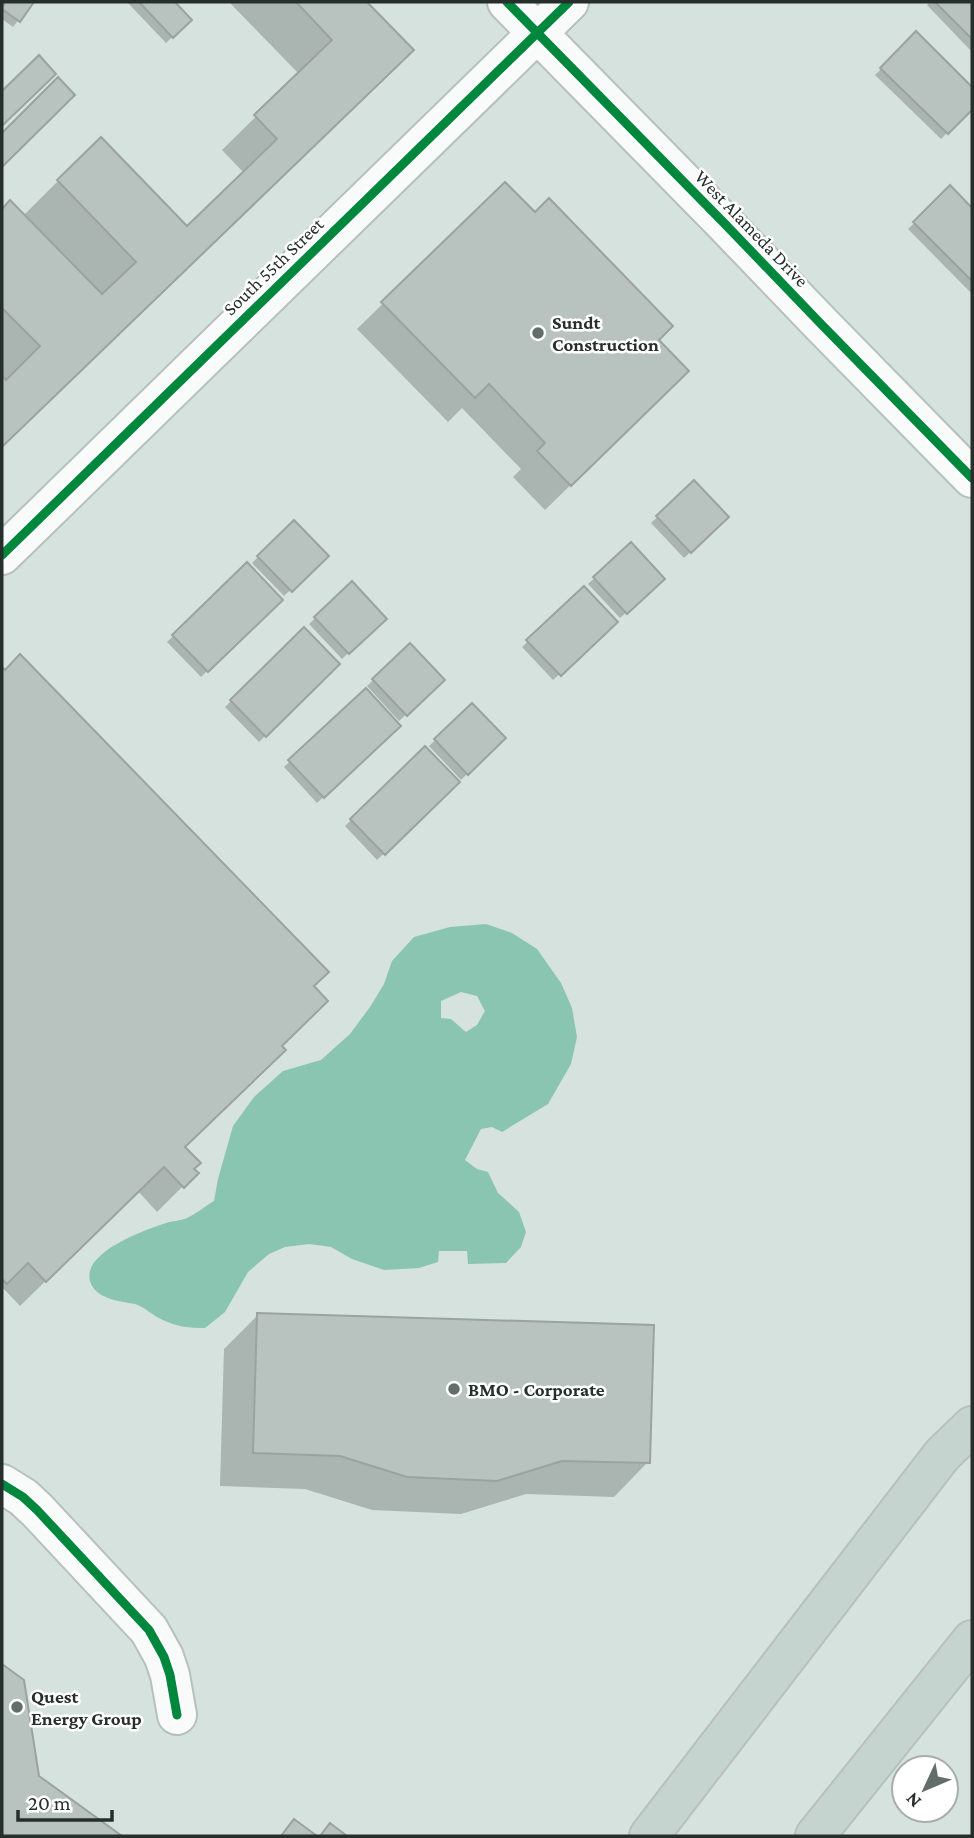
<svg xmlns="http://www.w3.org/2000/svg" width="974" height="1838" font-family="'Crimson Pro',serif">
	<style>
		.water { fill: #8ac5b2; fill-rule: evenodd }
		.shadow { fill: #0003 }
		.building { fill: #b8c2be; stroke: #9aa39f; stroke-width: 2 }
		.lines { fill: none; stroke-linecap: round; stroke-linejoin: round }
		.minor-casing { stroke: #b6c0bc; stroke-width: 42 }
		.highway-casing { stroke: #b9bfbd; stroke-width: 42 }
		.minor { stroke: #f9fbfa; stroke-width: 38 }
		.highway { stroke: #c6d4cf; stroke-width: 38 }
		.cycleway-casing { stroke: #fff; stroke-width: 13 }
		.cycleway { stroke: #00873e; stroke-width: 9 }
		.poi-dot { fill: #636e6a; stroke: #fff; stroke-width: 2.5 }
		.labels { text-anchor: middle; stroke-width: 5; stroke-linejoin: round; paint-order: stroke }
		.street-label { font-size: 19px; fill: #262f2c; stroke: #fff }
		.poi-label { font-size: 19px; font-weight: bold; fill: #262f2c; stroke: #fff; text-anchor: start }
	</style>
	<rect width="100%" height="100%" fill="#d5e2dd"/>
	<path class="water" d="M486 924 512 933 537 949 561 983 572 1008 577 1037 571 1064 548 1104 502 1132 492 1127 481 1129 465 1160 477 1169 488 1172 498 1193 519 1212 526 1232 521 1247 506 1263 468 1264 467 1251H439L438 1262 419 1268 384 1270 352 1259 331 1247 309 1244 285 1247 269 1254 248 1272 225 1312 205 1328C190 1328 177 1327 163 1320 153 1316 145 1307 135 1304 119 1301 95 1299 90 1281 82 1252 145 1230 166 1223 172 1221 180 1221 187 1218 196 1214 205 1206 214 1201L218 1179 233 1126 254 1097 283 1071 321 1060 350 1034 370 1007 384 984 392 961 414 937 450 927ZM461 992 477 996 485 1011 477 1025 466 1032 451 1019 441 1018V1001Z"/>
	<path class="shadow" d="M5 2H32L13 27 2 19V6Z
		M127 2H173L190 20 166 43Z
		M229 2H365L411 50 2 446V211L10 203 23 216 58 181 187 228 244 173 222 150 299 74Z
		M930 2H972V52L927 5Z
		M916 34 972 89V108L941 139 875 75Z
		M505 184 657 340 662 396 545 510 513 477 521 469 462 408 448 422 357 329Z
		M950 188 972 210V294L908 229Z
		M694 483 727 517 684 558 651 523Z
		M294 522 326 556 284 596 252 563Z
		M631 545 663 579 620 618 588 584Z
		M247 565 281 600 201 677 167 642Z
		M352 584 384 619 342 659 309 624Z
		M583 588 615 622 553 680 522 647Z
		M304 629 338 664 259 742 225 707Z
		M410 645 442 680 399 721 367 686Z
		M2 669 312 986 280 1046 183 1147 192 1169 196 1173 157 1212 138 1191 20 1306 2 1287Z
		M366 690 399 726 317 803 284 767Z
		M472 705 504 738 461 780 429 746Z
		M425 749 458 782 377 860 345 826Z
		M258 1315 648 1462 614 1497 526 1494 461 1514 372 1510 305 1489 220 1486 224 1349Z
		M2 1667 22 1681 38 1777 119 1836H2Z"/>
	<path class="building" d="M5 2H34L20 22 2 9Z
		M139 2H175L192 20 173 38Z
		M296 2H367L414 50 2 447V375L6 380 40 346 2 308V209L10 200 102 294 136 262 57 180 101 137 187 226 277 139 254 115 332 40Z
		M935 2H972V39Z
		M916 31 972 87V110L948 134 880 68Z
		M39 55 56 74 2 126V91Z
		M58 77 75 95 2 167V133Z
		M505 182 535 212 549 198 673 326 659 340 689 371 571 486 537 451 545 443 489 384 475 398 381 302Z
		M950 185 972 208V281L913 222Z
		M694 480 729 517 691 553 656 516Z
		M294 520 329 556 292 592 257 556Z
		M631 542 665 579 627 614 593 577Z
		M247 562 283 600 208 672 172 635Z
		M352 581 387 619 349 654 314 617Z
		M584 586 618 622 561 676 526 640Z
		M304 627 340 664 266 737 230 700Z
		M410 643 445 680 407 716 372 679Z
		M20 654 329 972 314 986 328 1001 282 1046 286 1050 185 1147 201 1163 194 1169 199 1173 184 1188 164 1167 46 1282 28 1263 7 1284 2 1279V667L5 670Z
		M366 688 401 726 324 798 288 760Z
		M472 703 506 738 468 775 434 739Z
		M425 746 460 782 385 855 350 819Z
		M257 1313 654 1325 650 1463 562 1461 497 1481 407 1477 340 1456 253 1453Z
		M2 1664 24 1680 39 1776 122 1836H2Z
		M294 1819 317 1836H281Z
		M330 1823 347 1836H320Z"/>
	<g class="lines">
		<defs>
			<path id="minor" d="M507 2 724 223 822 325 972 478
				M2 555 569 2
				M2 1484 23 1497 37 1510 149 1630 164 1657 170 1675 177 1715"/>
			<path id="highway" d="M649 1836 942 1455 972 1426
				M815 1836 972 1640"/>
		</defs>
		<use href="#minor" class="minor-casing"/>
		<use href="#highway" class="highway-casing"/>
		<use href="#minor" class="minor"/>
		<use href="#highway" class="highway"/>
		<defs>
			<path id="cycleway" d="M507 2 724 223 822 325 972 478
				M2 555 569 2
				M2 1484 23 1497 37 1510 149 1630 164 1657 170 1675 177 1715"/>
		</defs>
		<use href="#cycleway" class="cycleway-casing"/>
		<use href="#cycleway" class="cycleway"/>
	</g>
	<g class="poi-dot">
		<circle cx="538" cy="333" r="7"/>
		<circle cx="454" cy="1389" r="7"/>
		<circle cx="17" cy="1707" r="7"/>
	</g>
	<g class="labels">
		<g class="street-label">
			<text transform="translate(752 228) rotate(46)" y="7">West Alameda Drive</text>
			<text transform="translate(273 266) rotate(-44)" y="7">South 55th Street</text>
		</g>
		<g class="poi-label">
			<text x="552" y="329">Sundt<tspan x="552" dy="22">Construction</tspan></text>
			<text x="468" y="1396">BMO - Corporate</text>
			<text x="31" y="1703">Quest<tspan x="31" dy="22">Energy Group</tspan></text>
		</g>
	</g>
	<rect width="974" height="1838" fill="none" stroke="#262f2c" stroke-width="7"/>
	<g transform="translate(925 1789) rotate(226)"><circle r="33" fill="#ffffff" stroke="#a8acab" stroke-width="2"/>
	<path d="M0-5L12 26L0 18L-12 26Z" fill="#636e6a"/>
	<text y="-10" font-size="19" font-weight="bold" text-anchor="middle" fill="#262f2c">N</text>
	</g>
	<path d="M18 1810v10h94v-10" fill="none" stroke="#262f2c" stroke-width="3.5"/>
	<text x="28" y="1810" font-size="21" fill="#262f2c" stroke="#ffffff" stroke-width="5" paint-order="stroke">20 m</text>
</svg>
